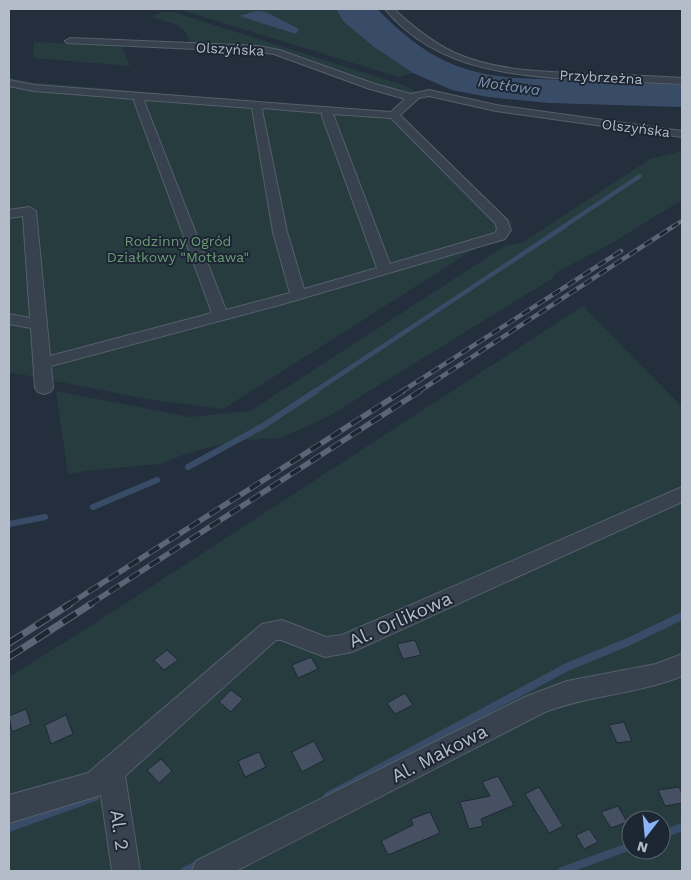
<svg xmlns="http://www.w3.org/2000/svg" width="691" height="880" font-family="'Work Sans',sans-serif">
	<style>
		.green { fill: #263c3f; fill-rule: evenodd }
		.water { fill: #394c67 }
		.lines { fill: none; stroke-linecap: round; stroke-linejoin: round }
		.stream-far3 { stroke: #394c67; stroke-width: 4 }
		.stream-far2 { stroke: #394c67; stroke-width: 4.5 }
		.stream-far1 { stroke: #394c67; stroke-width: 6 }
		.stream { stroke: #394c67; stroke-width: 8 }
		.building { fill: #455162; stroke: #1f2835 }
		.minor-casing { stroke: #565f6c; stroke-width: 2 }
		.minor { fill: #38414e; fill-rule: evenodd }
		.rail-far3-casing { stroke: #5a6575; stroke-width: 4 }
		.rail-far2-casing { stroke: #5a6575; stroke-width: 4.5 }
		.rail-far1-casing { stroke: #5a6575; stroke-width: 5.5 }
		.rail-casing { stroke: #5a6575; stroke-width: 7 }
		.rail-far3 { stroke: #1d2633; stroke-width: 2.5; stroke-dasharray: 7; stroke-linecap: butt }
		.rail-far2 { stroke: #1d2633; stroke-width: 3; stroke-dasharray: 9; stroke-linecap: butt }
		.rail-far1 { stroke: #1d2633; stroke-width: 4; stroke-dasharray: 12; stroke-linecap: butt }
		.rail { stroke: #1d2633; stroke-width: 5; stroke-dasharray: 16; stroke-linecap: butt }
		.labels { text-anchor: middle; stroke-width: 4; stroke-linejoin: round; paint-order: stroke }
		.far-street-label { font-size: 14px; fill: #b4bcc9; stroke: #1d2633 }
		.far-park-label { font-size: 14px; fill: #6b9a76; stroke: #1d2633 }
		.far-water-label { font-size: 15px; font-style: italic; fill: #7c92b1; stroke: #1d2633 }
		.near-street-label { font-size: 19px; fill: #b4bcc9; stroke: #1d2633 }
	</style>
	<rect width="100%" height="100%" fill="#242f3e"/>
	<path class="green" d="M178 9H336C354 37 385 54 413 73L399 77Z
		M160 12H173L403 85 415 91 414 93 404 94 364 82 273 48 190 44C185 21 171 25 152 17Z
		M34 42 122 46 130 66 33 58Z
		M9 78 30 82 400 114 514 224 223 409 146 399 9 372Z
		M682 151V200L612 243 557 272 553 278 329 416 281 438 238 440 185 454 161 464 93 470 68 474 56 391 190 417 250 411 505 246 522 243 650 159Z
		M583 306 682 407V871H9V677L100 620ZM631 820H661V850H631Z"/>
	<path class="water" d="M336 9H377C421 53 453 73 516 78L682 85V107L550 103 488 97 452 90 413 73 374 47 344 22Z
		M257 11 266 12 299 29 296 34 239 16Z"/>
	<g class="lines">
		<path class="stream-far3" d="M563 227 640 176"/>
		<path class="stream-far2" d="M314 392 565 226"/>
		<path class="stream-far1" d="M188 467 263 426 316 391
			M93 507 157 480
			M9 524 45 517"/>
		<path class="stream" d="M328 796 567 667 628 642 682 616
			M9 828 95 797
			M661 835 682 827
			M185 871 200 863
			M562 871 631 846"/>
	</g>
	<path class="building" d="M415 640 421 655 403 659 397 644Z
		M167 650 178 660 164 670 154 660Z
		M311 657 318 669 298 678 292 665Z
		M231 690 243 699 231 712 219 702Z
		M405 693 413 705 395 714 387 703Z
		M26 709 31 724 12 732 9 716Z
		M66 715 73 734 51 744 45 725Z
		M624 722 632 741 617 743 609 725Z
		M314 741 324 760 302 772 292 752Z
		M259 752 266 767 245 777 238 761Z
		M161 759 172 771 159 783 147 770Z
		M498 776 514 805 481 819 483 826 469 829 460 802 490 796 482 782Z
		M539 787 563 826 549 833 525 794Z
		M679 787 682 794V803L665 806 658 790Z
		M618 806 627 822 611 828 601 812Z
		M430 812 440 833 388 855 381 841 413 825 411 819Z
		M589 829 598 842 584 849 576 835Z"/>
	<g class="lines">
		<defs>
			<path id="minor" d="M385 9H394C412 26 432 42 455 53 498 72 548 72 594 74 624 75 653 76 682 78V84C654 83 626 81 598 80 522 77 438 73 385 9Z
				M70 38 259 46 279 50 375 84 411 94 429 90 496 105 682 131V137L496 111 429 96 419 98 400 115 507 220 511 230 505 239 283 304 51 366 53 388 50 392 44 394 38 392 35 388 31 328 9 324V314L30 318 23 216 9 218V210L29 207 36 211 50 356 212 313 134 101 135 99 34 91 9 86V80L34 85 391 112 405 99 367 88 274 54 259 52 67 43 65 41ZM146 100 252 108 273 232 290 293 226 310 144 101ZM263 108 322 113V116L377 268 304 289 287 232 262 110ZM333 114 391 118 496 224 497 230 495 233 390 264Z
				M682 487V502L352 652 325 657 281 640H276L125 776 140 871H112L101 795 9 823V795L88 773 262 624 282 620 326 637 342 635Z
				M682 654V676C638 694 589 695 545 712L236 871H192L196 861 527 696 567 681 656 664Z"/>
		</defs>
		<use href="#minor" class="minor-casing"/>
		<use href="#minor" class="minor"/>
		<defs>
			<path id="rail-far3" d="M672 227 682 221"/>
			<path id="rail-far2" d="M401 392 621 251
				M418 392 674 226"/>
			<path id="rail-far1" d="M68 605 403 391
				M89 605 420 391"/>
			<path id="rail" d="M9 643 70 604
				M9 657 91 604"/>
		</defs>
		<use href="#rail-far3" class="rail-far3-casing"/>
		<use href="#rail-far2" class="rail-far2-casing"/>
		<use href="#rail-far1" class="rail-far1-casing"/>
		<use href="#rail" class="rail-casing"/>
		<use href="#rail-far3" class="rail-far3"/>
		<use href="#rail-far2" class="rail-far2"/>
		<use href="#rail-far1" class="rail-far1"/>
		<use href="#rail" class="rail"/>
	</g>
	<g class="labels">
		<g class="far-street-label">
			<text transform="translate(230 49) rotate(3)" y="5">Olszyńska</text>
			<text transform="translate(601 77) rotate(3)" y="5">Przybrzeżna</text>
			<text transform="translate(636 128) rotate(7)" y="5">Olszyńska</text>
		</g>
		<g class="far-park-label">
			<text x="178" y="246">Rodzinny Ogród<tspan x="178" dy="16">Działkowy "Motława"</tspan></text>
		</g>
		<g class="far-water-label">
			<text transform="translate(509 86) rotate(8)" y="5">Motława</text>
		</g>
		<g class="near-street-label">
			<text transform="translate(400 619) rotate(-24)" y="7">Al. Orlikowa</text>
			<text transform="translate(439 753) rotate(-27)" y="7">Al. Makowa</text>
			<text transform="translate(120 830) rotate(82)" y="7">Al. 2</text>
		</g>
	</g>
	<rect width="691" height="880" fill="none" stroke="#b4bcc9" stroke-width="20"/>
	<g transform="translate(646 835) rotate(196)"><circle r="24" fill="#1d2633" stroke="#59626f"/>
	<path d="M0-4L9 19L0 12L-9 19Z" fill="#8ab4f8"/>
	<text y="-8" font-size="14" font-weight="bold" text-anchor="middle" fill="#b4bcc9">N</text>
	</g>
</svg>
